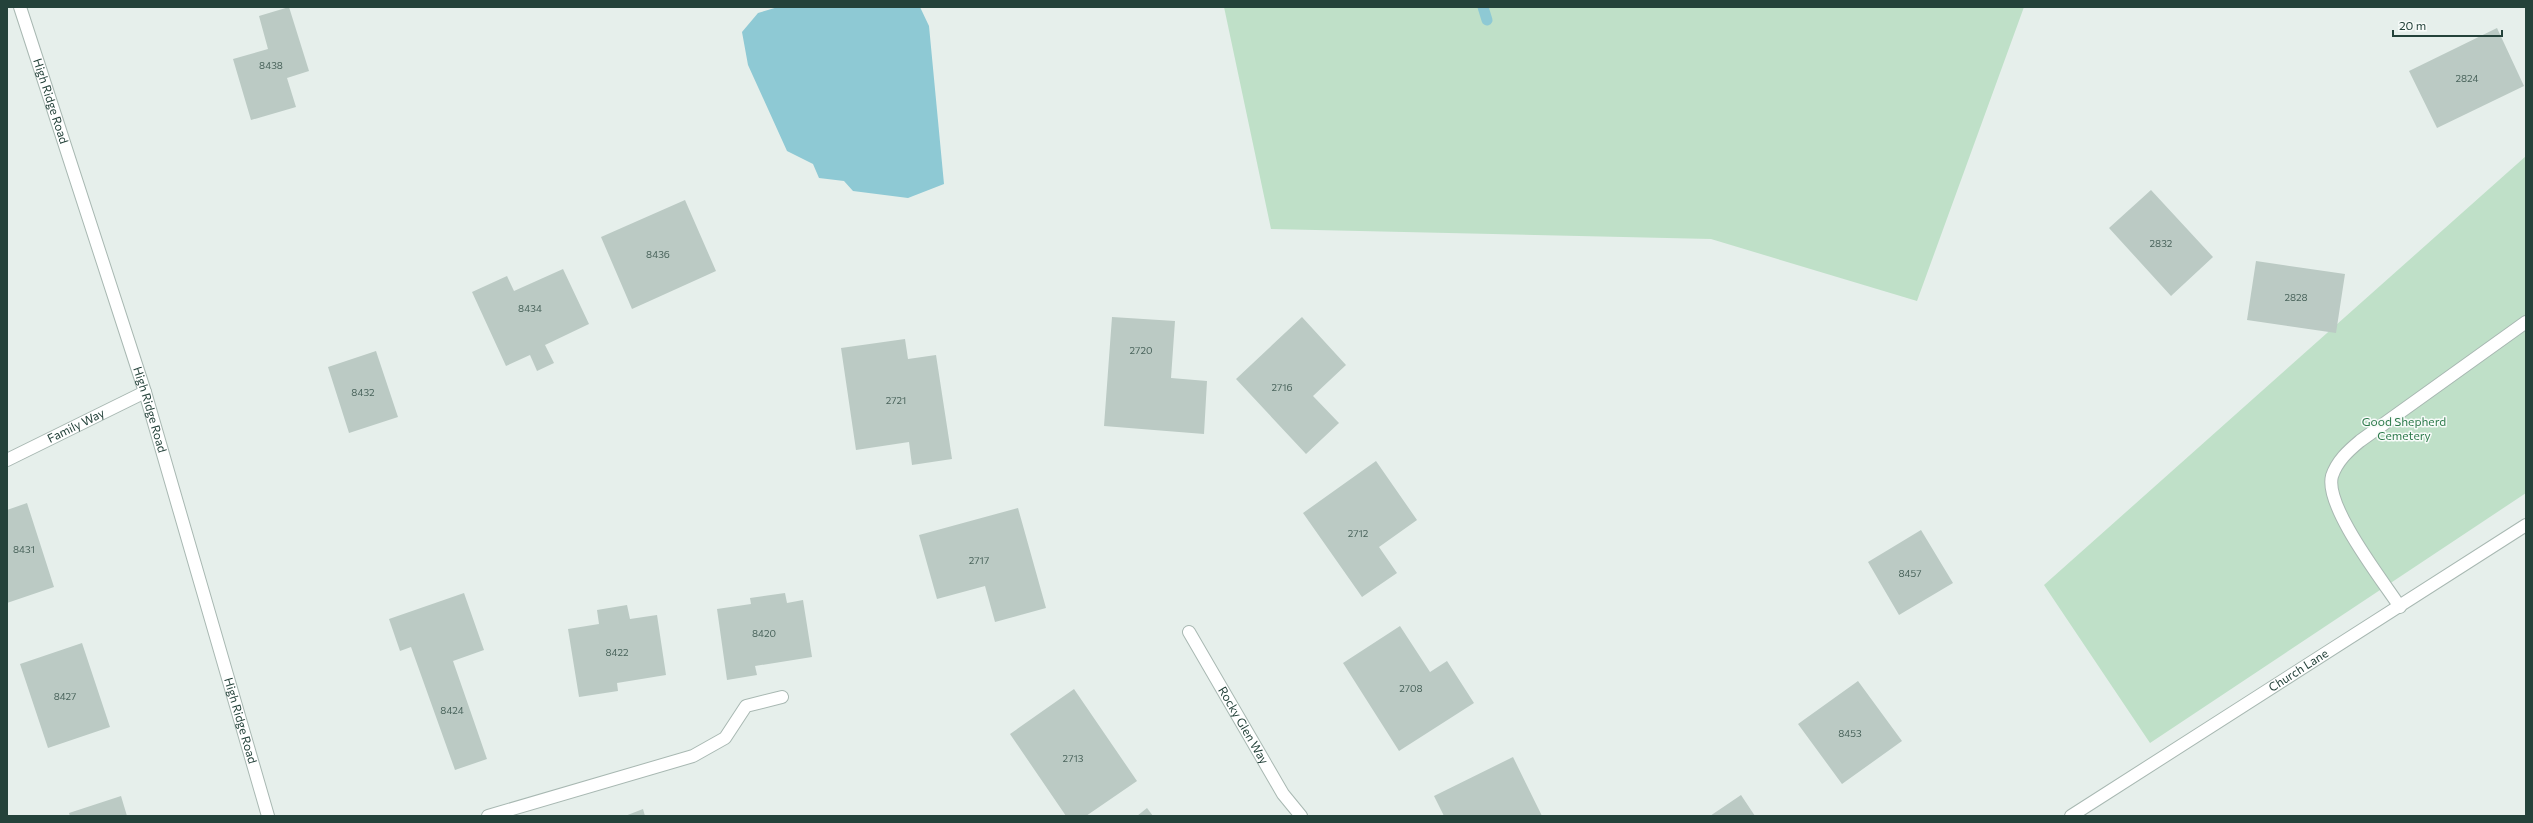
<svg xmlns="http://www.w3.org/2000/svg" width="2533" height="823" font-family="Commissioner,sans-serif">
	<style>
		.green { fill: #bfe0c8 }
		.water { fill: #8ec9d4 }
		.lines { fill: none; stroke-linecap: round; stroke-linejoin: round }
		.stream { stroke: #8ec9d4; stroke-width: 11 }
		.building { fill: #bbcac4 }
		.service-casing { stroke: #a8b8b2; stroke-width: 14 }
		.minor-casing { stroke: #a8b8b2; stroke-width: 14 }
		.service { stroke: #fff; stroke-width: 12 }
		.minor { stroke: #fff; stroke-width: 12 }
		.labels { text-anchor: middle; stroke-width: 3; stroke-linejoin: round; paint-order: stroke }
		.number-label { font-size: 10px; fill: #4a645c }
		.street-label { font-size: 12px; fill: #24423a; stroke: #f7fbf9 }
		.park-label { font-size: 12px; fill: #2d7a4b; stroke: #f7fbf9 }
	</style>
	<rect width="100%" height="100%" fill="#e6efeb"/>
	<path class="green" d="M1224 7H2024L1917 301 1711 239 1271 229Z
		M2526 156V493L2150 743 2044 585Z"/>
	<path class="water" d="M778 7H920L929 26 944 184 908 198 853 191 844 181 819 178 813 164 787 151 748 65 742 32 758 13Z"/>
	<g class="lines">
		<path class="stream" d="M1483 7 1487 20"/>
	</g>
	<path class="building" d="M289 7 309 71 287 78 296 107 251 120 233 59 268 49 259 16Z
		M2497 28 2524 86 2437 128 2409 71Z
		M2151 190 2213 257 2171 296 2109 228Z
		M685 200 716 271 632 309 601 237Z
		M2256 261 2345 274 2336 333 2247 320Z
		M563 269 589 324 545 345 554 363 537 371 530 355 506 366 472 292 507 276 514 291Z
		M1112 317 1175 321 1171 378 1207 381 1204 434 1104 426Z
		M1302 317 1346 365 1313 396 1339 423 1306 454 1236 379Z
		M905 339 908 359 936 355 952 459 912 465 909 442 856 450 841 348Z
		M376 351 398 417 349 433 328 367Z
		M1376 461 1417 520 1379 547 1397 573 1362 597 1303 513Z
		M27 503 54 587 7 603V510Z
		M1018 508 1046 608 995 622 985 586 937 599 919 535Z
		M1921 530 1953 583 1899 615 1868 562Z
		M464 593 484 650 453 661 487 759 455 770 411 647 400 651 389 619Z
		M785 593 787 603 803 600 812 657 755 666 757 675 727 680 717 609 751 604 750 598Z
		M627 605 630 619 657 615 666 675 617 683 618 691 579 697 568 629 599 624 597 610Z
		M1400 626 1430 672 1447 661 1474 703 1399 751 1343 663Z
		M82 643 110 727 48 748 20 664Z
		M1858 681 1902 741 1842 784 1798 724Z
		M1074 689 1137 781 1086 816H1066L1010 734Z
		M1513 757 1542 816H1444L1434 796Z
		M1741 795 1755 816H1710Z
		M121 796 127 816H70L69 813Z
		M1147 808 1153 816H1137Z
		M643 809 645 816H625Z"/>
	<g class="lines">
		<defs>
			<path id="service" d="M2400 607C2383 581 2324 506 2332 476 2337 461 2348 451 2360 441L2526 322
				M488 816 693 756 725 738 746 706 782 697"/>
			<g id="minor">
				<path id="s1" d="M20 7 145 392 268 816"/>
				<path id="s2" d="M7 460 145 392"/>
				<path id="s3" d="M1189 632 1283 794 1301 816"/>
				<path id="s4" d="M2071 816 2526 525"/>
			</g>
		</defs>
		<use href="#service" class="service-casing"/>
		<use href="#minor" class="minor-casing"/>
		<use href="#service" class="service"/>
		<use href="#minor" class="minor"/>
	</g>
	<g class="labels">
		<g class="number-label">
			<text x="271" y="69">8438</text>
			<text x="2467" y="82">2824</text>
			<text x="2161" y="247">2832</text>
			<text x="658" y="258">8436</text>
			<text x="2296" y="301">2828</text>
			<text x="530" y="312">8434</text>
			<text x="1141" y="354">2720</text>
			<text x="1282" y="391">2716</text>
			<text x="363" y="396">8432</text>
			<text x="896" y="404">2721</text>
			<text x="1358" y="537">2712</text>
			<text x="24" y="553">8431</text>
			<text x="979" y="564">2717</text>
			<text x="1910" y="577">8457</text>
			<text x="764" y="637">8420</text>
			<text x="617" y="656">8422</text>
			<text x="1411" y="692">2708</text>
			<text x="65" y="700">8427</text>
			<text x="452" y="714">8424</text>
			<text x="1850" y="737">8453</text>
			<text x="1073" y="762">2713</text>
		</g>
		<g class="street-label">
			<text dy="4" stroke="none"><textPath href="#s1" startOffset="99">High Ridge Road</textPath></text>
			<text dy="4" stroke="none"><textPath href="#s1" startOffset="423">High Ridge Road</textPath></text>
			<text dy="4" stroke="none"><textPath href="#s2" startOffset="77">Family Way</textPath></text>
			<text dy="4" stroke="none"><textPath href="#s4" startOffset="270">Church Lane</textPath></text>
			<text dy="4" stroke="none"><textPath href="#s1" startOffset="747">High Ridge Road</textPath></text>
			<text dy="4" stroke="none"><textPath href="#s3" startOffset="108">Rocky Glen Way</textPath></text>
		</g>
		<g class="park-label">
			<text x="2404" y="426">Good Shepherd<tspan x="2404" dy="14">Cemetery</tspan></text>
		</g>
	</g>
	<rect width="2533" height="823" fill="none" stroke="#24423a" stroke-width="16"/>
	<path d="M2393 30v6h109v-6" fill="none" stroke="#24423a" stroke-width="2"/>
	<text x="2399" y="30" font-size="12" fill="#24423a" stroke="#f7fbf9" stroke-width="3" paint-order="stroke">20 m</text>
</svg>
